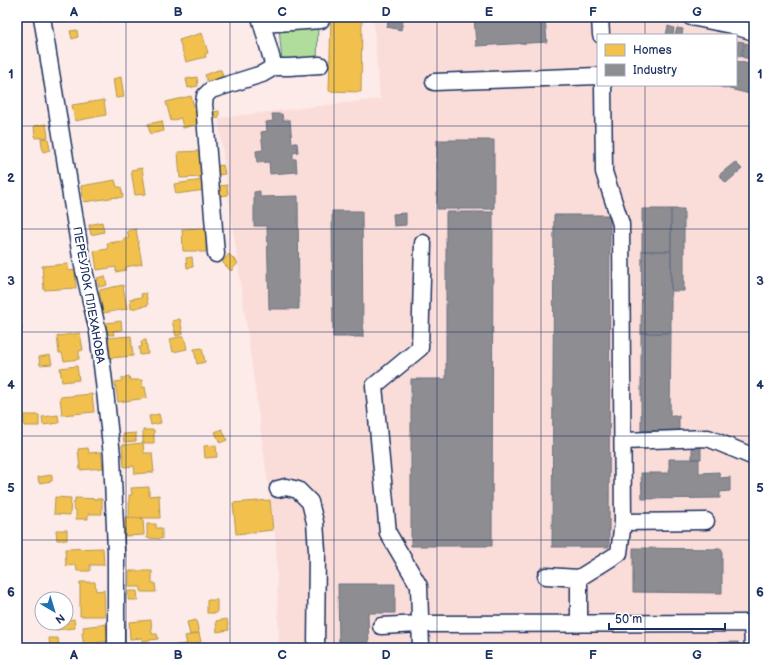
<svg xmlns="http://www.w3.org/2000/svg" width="771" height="665" font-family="'Balsamiq Sans',sans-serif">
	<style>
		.built { fill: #faddd9; fill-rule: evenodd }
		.green { fill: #b0dd9c; stroke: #66867d }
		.homes { fill: #f2c14e; stroke: #b29553 }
		.industry { fill: #8d8d92; stroke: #6b7182 }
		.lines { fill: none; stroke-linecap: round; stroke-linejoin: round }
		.minor-casing { stroke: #1b2f5e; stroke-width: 19 }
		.minor { stroke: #fff; stroke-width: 16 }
		.grid { fill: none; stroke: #1b2f5e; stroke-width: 1; stroke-opacity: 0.55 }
		.labels { text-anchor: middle; stroke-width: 4; stroke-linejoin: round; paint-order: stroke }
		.street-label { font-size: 12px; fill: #1b2f5e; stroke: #fff }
		.neatline { fill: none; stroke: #1b2f5e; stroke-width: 1.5 }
		.grid-label { font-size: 13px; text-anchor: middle; font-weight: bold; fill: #1b2f5e }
	</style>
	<rect width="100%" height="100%" fill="#fcebe9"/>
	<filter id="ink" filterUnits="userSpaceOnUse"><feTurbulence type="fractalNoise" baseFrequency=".025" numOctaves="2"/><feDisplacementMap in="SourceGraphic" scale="8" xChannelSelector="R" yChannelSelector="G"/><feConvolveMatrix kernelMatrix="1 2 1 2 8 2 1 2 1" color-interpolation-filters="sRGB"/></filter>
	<g filter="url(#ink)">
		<path class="built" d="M373 17H713L754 28V648H279L276 542 218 118 380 99ZM598 35H736V85H598Z"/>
		<path class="green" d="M318 25 317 62H282L279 27Z"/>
		<path class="homes" d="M17 17H19L22 27 17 29Z
			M98 17H106L107 21 100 23Z
			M331 17H362L361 92 329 91Z
			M77 30 78 37 72 39 70 31Z
			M202 33 208 53 205 54 206 57 186 62 179 40Z
			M218 70H221L223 76 220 77 221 79 208 83 205 75Z
			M121 77 124 97 116 98 113 79Z
			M197 77 198 86 188 88 186 79Z
			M191 96 199 124 183 128 181 118 171 121 166 102Z
			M104 100 106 115 75 121 72 105Z
			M219 111V118L213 119 212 112Z
			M162 121 164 131 150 134 148 124Z
			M46 124 48 137 35 138 34 126Z
			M48 138 50 150 43 152 41 139Z
			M201 151 203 177 180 178 178 152Z
			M223 165 225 174 217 175 216 166Z
			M142 168 146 194 135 195 131 170Z
			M115 180 117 187H121L123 197 117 198V197L84 202 81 186Z
			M203 180 205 190 176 194 174 184Z
			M227 185 228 195 220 196 218 186Z
			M102 222 104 232 91 235 89 225Z
			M205 228 206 234H209V243H206V252H199V251H183L182 229Z
			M136 229 142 264 125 267 126 270 116 272V267L97 270 94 251 108 249 107 243 113 242V244L114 242 124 241V238H129L127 231Z
			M229 254 238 263 231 271 222 262Z
			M192 257 193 267 187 268 186 258Z
			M68 264V271L75 270 76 288 44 290 42 266Z
			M105 276 107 285 99 287 97 278Z
			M123 285 127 309 103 313 99 290Z
			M146 293 148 305 131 309 130 299 142 297 141 294Z
			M180 319 183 334 176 336 172 321Z
			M121 321 122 330 113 331 114 335H109L108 332H107L106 323Z
			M17 326H22L21 334H17Z
			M80 333 83 350 79 351V359L64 361 62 353H59L57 336Z
			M131 336 133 356 110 358 108 338Z
			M184 336 187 349 173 352 170 339Z
			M146 340 148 354 140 355 139 347H142L141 341Z
			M202 348 205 362 197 364 194 349Z
			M50 355 52 364 40 365 39 357Z
			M77 366 79 380 62 382 60 368Z
			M129 376 130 380H142L143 388 145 387 147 398 118 402 115 382 122 381V378Z
			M92 394 94 412 62 415 60 397Z
			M159 414 161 423 151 425 149 416Z
			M24 415H39V426H24Z
			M58 415 59 423 43 425 42 417Z
			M222 429 227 440 220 443 215 432Z
			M143 430H154V443H143Z
			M136 433V441L124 442 123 434Z
			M143 443 144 453H152L154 472 135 474 134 466 124 467 122 445Z
			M216 445 217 457 205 458 204 446Z
			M88 448 89 453 101 452 103 468 80 470 78 449Z
			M52 475V481L39 483 38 477Z
			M149 487V496L159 495 160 518H129V495H132L131 488Z
			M55 497 71 498 70 515 54 514Z
			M75 498 102 499V514H88V519H76V510L73 509 74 502H75Z
			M270 500 273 530 236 534 233 503Z
			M125 517H129V518H143L144 535 125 536Z
			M147 524H156V528H162V539L147 538Z
			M56 530H67V540H57Z
			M103 548 104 565H90V571H77L76 565 66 566 65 549Z
			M129 571H152V583H155L156 592H141V587H129Z
			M80 582H95L96 591 104 590 105 616H80Z
			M128 591H137L138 600H128Z
			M207 600H217V613H207Z
			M74 619 75 628 55 630 54 623H66V620Z
			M227 619 229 630 217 632 216 621Z
			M151 620 152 634H157L158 639 142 641V638L130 639 129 622Z
			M196 620 199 633 190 635 187 622Z
			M106 624 108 641 96 643 97 648H84L82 633 84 632 83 627Z
			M199 633 201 642 187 645 185 636Z
			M49 638H58L59 648H50Z
			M186 644 187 648H176V645Z
			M253 644V648H225Z
			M141 645 142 648H129V646Z"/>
		<path class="industry" d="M389 17H404L401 30 387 27Z
			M439 17H454L453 21Z
			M474 17H545L547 42 476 46Z
			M668 26 674 28 673 35H666Z
			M677 28 683 29 682 35H675Z
			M738 41 744 42 741 57 736 56Z
			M745 43 752 45 749 59 742 57Z
			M736 61 754 65V95L713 85H736Z
			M272 114H282L283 120H290L292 143H297L298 152 293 153V159H296L297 172 270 174 269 162 257 163 256 151 263 150 261 132 267 131 266 122 273 121Z
			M437 140H494V209H437Z
			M735 162 742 169 726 183 719 175Z
			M260 191V197L298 196 299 309H269L267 226H254V192Z
			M642 209H671V251H642Z
			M671 209H684V291H671Z
			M332 211H362L363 337H333Z
			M446 212H493L492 546H411V379H446Z
			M406 213V225L394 226 393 214Z
			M554 215H610L609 547H552Z
			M642 251H671V333H641Z
			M641 333H671L670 416H679V431H641Z
			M692 447H701V459H692Z
			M669 459H699V473L719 472 720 478 730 477V491L720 492V498L642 499 641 473H669Z
			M633 548 722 549V593L633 592Z
			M338 584H395V613H368L369 648H339Z
			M738 642 739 648H565Z"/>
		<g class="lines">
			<defs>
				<path id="minor" d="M42 17 81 257 98 332 104 382 112 455 116 551V648
					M260 17 274 67
					M600 17 601 35
					M691 17 731 25 754 32
					M262 24 321 20
					M434 82 598 76
					M216 254 204 104 205 96 211 90 262 74 274 67H289L320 65
					M623 441 708 438 754 457
					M278 489 286 487 298 490 310 502 315 522 317 551 316 648
					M623 522 706 521
					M546 576 579 578 619 553 623 522 621 224 604 172 603 85
					M579 578V624
					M381 626 420 624 752 623 753 648
					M421 648 419 586 388 533 374 386 420 348 423 243"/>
			</defs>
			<use href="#minor" class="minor-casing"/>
			<use href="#minor" class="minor"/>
		</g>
	</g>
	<path class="grid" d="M126 17V648M230 17V648M334 17V648M437 17V648M541 17V648M645 17V35M645 85V648M17 126H754M17 229H754M17 332H754M17 436H754M17 540H754"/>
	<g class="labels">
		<g class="street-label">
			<text transform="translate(89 295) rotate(80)" y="4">ПЕРЕУЛОК ПЛЕХАНОВА</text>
		</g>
	</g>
	<rect width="771" height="665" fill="none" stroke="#fff" stroke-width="44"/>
	<rect x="597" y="34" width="140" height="52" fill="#ffffff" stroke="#a4acbf"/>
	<rect x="605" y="44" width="20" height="12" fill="#f2c14e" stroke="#a4acbf"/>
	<text x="633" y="54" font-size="12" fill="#1b2f5e">Homes</text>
	<rect x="605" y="64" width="20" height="12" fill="#8d8d92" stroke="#a4acbf"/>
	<text x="633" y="74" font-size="12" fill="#1b2f5e">Industry</text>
	<g transform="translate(54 611) rotate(142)"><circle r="19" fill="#ffffff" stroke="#a4acbf"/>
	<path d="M0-3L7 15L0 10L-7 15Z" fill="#1f6fb2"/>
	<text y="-6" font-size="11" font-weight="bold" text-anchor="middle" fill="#1b2f5e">N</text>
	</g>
	<path d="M609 623v6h116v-6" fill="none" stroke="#1b2f5e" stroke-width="2"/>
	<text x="615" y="623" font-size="12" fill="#1b2f5e" stroke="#ffffff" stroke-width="3" paint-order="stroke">50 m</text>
	<rect x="22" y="22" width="727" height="621" class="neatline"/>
	<g class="grid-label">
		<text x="74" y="16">A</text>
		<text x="178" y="16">B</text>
		<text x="282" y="16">C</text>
		<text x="386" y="16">D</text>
		<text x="489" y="16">E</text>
		<text x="593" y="16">F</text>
		<text x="697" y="16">G</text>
		<text x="11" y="78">1</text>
		<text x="760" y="78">1</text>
		<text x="11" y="182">2</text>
		<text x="760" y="182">2</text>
		<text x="11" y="285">3</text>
		<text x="760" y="285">3</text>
		<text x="11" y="389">4</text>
		<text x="760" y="389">4</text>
		<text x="11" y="492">5</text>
		<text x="760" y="492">5</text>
		<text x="11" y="596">6</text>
		<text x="760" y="596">6</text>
		<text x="74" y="659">A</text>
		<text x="178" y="659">B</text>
		<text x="282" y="659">C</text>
		<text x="386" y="659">D</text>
		<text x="489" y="659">E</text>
		<text x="593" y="659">F</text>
		<text x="697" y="659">G</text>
	</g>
</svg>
